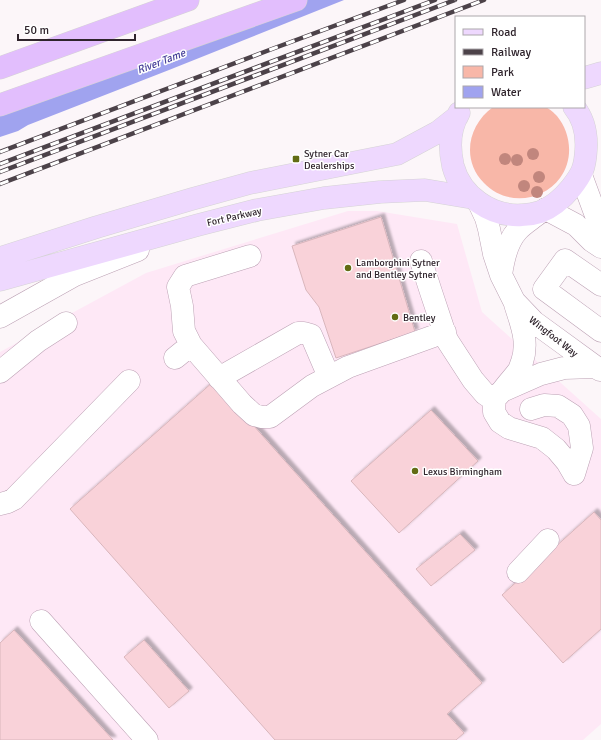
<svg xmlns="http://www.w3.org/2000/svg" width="601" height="740" font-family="Signika,sans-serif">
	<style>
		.built { fill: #fee8f6 }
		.green { fill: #f8b7a8 }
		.water { fill: #a0a3ef }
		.building { fill: #f9d2d9; stroke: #d9b6bc; filter: url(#shadow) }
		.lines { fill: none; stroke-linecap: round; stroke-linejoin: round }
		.minor-casing { stroke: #bca1b4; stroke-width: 23 }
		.major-casing { stroke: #d5d3d5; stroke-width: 23 }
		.highway-casing { stroke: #d5d3d5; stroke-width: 23 }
		.minor { stroke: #fff; stroke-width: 22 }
		.major { stroke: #eed8fe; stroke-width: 22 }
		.highway { stroke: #e2befd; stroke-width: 22 }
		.rail-casing { stroke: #4c4249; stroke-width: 4.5 }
		.rail { stroke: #fff; stroke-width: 3; stroke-dasharray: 9; stroke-linecap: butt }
		.tree { fill: #c1867d }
		.poi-dot { fill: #626c14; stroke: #fff; stroke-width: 1.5 }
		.labels { text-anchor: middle; stroke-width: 3; stroke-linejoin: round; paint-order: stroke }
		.poi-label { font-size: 10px; fill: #2f242c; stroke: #fff; text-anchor: start }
		.street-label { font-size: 10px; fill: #2f242c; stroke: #fff }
		.water-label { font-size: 11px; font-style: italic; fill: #474099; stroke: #fff }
	</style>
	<defs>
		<filter id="shadow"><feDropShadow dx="3.5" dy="-3.5" stdDeviation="1" flood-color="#0004"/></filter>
	</defs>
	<rect width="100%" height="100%" fill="#fcf6f9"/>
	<path class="built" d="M348 211H377L457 224 482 312 601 419V724L583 740H0V352L146 273Z"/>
	<path class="green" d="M493 107C506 107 518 107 530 107 535 107 540 106 545 107 549 108 554 113 557 116 571 133 574 159 560 178 542 202 506 206 484 183 461 160 468 125 493 107Z"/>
	<path class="water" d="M291 0H344L169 70 28 125 18 131 0 137V111Z"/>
	<path class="building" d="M381 217 415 332 336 358 319 307 306 290 292 246Z
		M214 381 482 683 447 714 464 733 456 740H275L70 509Z
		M431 410 478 461 399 533 351 481Z
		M594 512 601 520V629L563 663 502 595Z
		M460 534 475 550 431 586 416 569Z
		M14 630 113 740H0V643Z
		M144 640 189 691 169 708 124 657Z"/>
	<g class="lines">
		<defs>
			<path id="minor" d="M581 175 595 213 601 225
				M479 203 486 218 489 229 494 254 501 275 514 301 534 322 600 370
				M546 209 576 225 592 241 601 247
				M250 256 185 276 178 287 182 306 184 331 191 345 242 404 254 415 262 417H270L312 386 348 367 445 332
				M421 261 431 292 447 340 473 380 485 394 494 400
				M501 275C503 261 507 242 517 231 523 224 532 219 539 213
				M601 285 565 260 544 289 601 331
				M0 317 75 275 138 250
				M175 358 191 345
				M0 372 38 341 66 323
				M219 378 298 333H304L311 335 329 377
				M503 390C508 383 514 377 519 370 520 368 521 364 522 362 529 341 521 324 515 304
				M531 409 544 405 558 406 572 415 579 426 582 448 574 474
				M574 474 567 462 556 449 542 438 509 428 500 422 494 412V400L502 391 541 374 564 368 595 367
				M0 504 8 502 14 499 129 381
				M518 572 548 540
				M41 621 147 740"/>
			<path id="major" d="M584 78 601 73
				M459 113C449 129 449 148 453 166 461 196 491 217 522 215 528 215 534 214 540 212 553 207 562 199 571 188 582 174 585 168 586 150 587 135 584 119 574 107
				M0 258 97 227 192 199 250 183 397 154 438 132 457 117
				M0 280 198 225 257 210 324 198 380 192 425 190 473 198"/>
			<path id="highway" d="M0 68 188 0
				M0 105 296 0"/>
		</defs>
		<use href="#minor" class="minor-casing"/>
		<use href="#major" class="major-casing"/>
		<use href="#highway" class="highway-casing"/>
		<use href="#minor" class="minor"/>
		<use href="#major" class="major"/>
		<use href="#highway" class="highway"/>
		<defs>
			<path id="rail" d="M0 152 272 49 404 0
				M0 164 435 0
				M0 172 455 0
				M0 184 484 0"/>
		</defs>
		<use href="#rail" class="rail-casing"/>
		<use href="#rail" class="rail"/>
	</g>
	<g class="tree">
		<circle cx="533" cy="154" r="6"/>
		<circle cx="505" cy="159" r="6"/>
		<circle cx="517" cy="160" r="6"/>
		<circle cx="539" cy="177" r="6"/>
		<circle cx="524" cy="186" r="6"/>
		<circle cx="537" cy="192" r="6"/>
	</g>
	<g class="poi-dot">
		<rect x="292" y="155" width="8" height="8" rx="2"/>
		<circle cx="348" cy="268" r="4"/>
		<circle cx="395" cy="317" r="4"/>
		<circle cx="415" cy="471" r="4"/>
	</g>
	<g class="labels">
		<g class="poi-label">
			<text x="304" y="157">Sytner Car<tspan x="304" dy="12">Dealerships</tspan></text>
			<text x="356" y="266">Lamborghini Sytner<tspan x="356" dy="12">and Bentley Sytner</tspan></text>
			<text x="403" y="321">Bentley</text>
			<text x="423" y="475">Lexus Birmingham</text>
		</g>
		<g class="street-label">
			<text transform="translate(234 216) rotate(-13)" y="4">Fort Parkway</text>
			<text transform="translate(554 336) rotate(38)" y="4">Wingfoot Way</text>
		</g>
		<g class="water-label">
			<text transform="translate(161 61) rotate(-21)" y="4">River Tame</text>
		</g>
	</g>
	<rect x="455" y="16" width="130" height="92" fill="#ffffff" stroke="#aca7ab"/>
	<rect x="463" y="29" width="20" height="6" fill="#eed8fe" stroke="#aca7ab"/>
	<text x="491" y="36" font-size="12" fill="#2f242c">Road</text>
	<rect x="463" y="49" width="20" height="6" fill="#4c4249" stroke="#aca7ab"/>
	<text x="491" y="56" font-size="12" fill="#2f242c">Railway</text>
	<rect x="463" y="66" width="20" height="12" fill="#f8b7a8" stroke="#aca7ab"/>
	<text x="491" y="76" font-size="12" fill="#2f242c">Park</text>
	<rect x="463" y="86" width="20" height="12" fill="#a0a3ef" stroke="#aca7ab"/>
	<text x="491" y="96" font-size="12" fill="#2f242c">Water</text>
	<path d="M18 34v6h117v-6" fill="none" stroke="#2f242c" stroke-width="2"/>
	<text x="24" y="34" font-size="12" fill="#2f242c" stroke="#ffffff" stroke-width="3" paint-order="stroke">50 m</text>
</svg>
